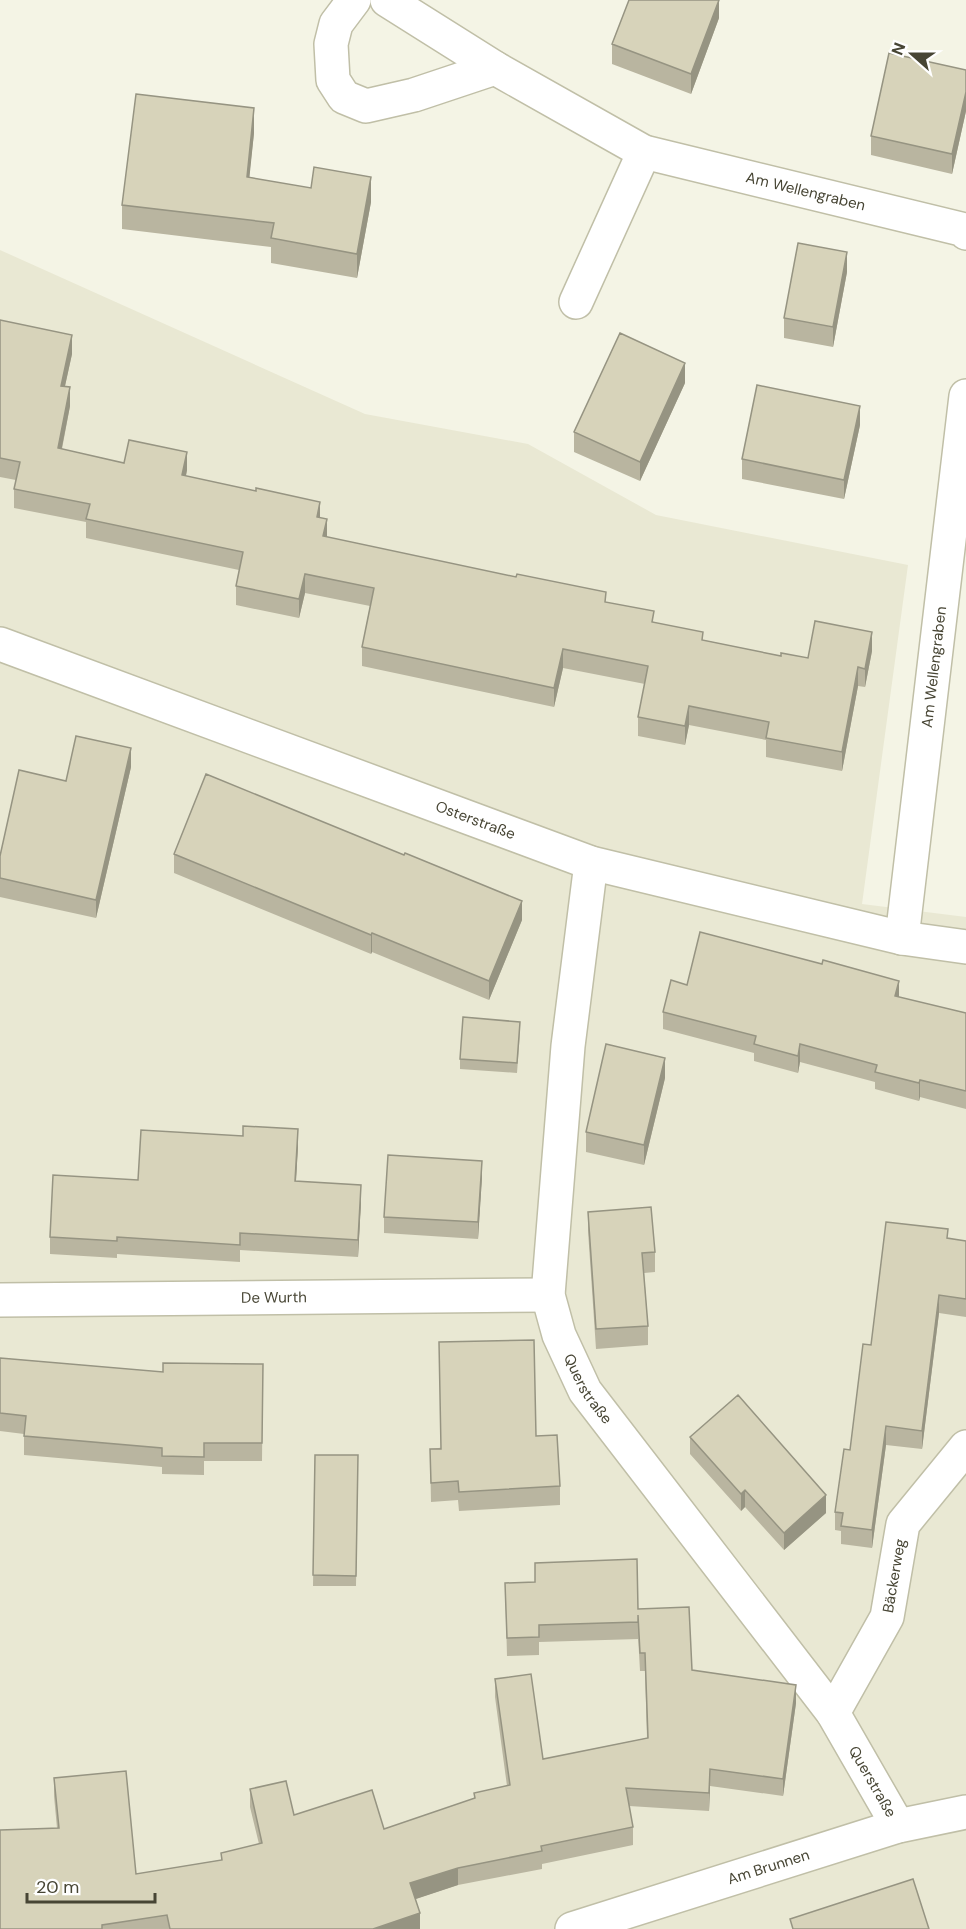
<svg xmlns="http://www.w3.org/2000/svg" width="966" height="1929" font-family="'DM Sans',sans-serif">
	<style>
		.residential { fill: #e9e8d3 }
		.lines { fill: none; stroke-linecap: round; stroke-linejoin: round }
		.minor-casing { stroke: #c0bfa7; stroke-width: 36 }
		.minor { stroke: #fff; stroke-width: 33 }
		.wall { fill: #b9b5a0 }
		.shaded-wall { fill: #969482 }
		.building { fill: #d7d3ba; stroke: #969482; stroke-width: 1.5 }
		.labels { text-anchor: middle; stroke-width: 4.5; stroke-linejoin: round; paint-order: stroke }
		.street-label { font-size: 15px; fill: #474534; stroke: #fff }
	</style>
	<rect width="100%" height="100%" fill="#f4f4e5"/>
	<path class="residential" d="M0 250 365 414 528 444 656 515 908 565 862 904 966 917V1929H0Z"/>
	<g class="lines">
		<defs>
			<g id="minor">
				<path d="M354 0 336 24 331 44 333 80 344 97 366 106 414 95 495 68"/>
				<path id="s1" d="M387 0 495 68 644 152 965 230 966 233"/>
				<path d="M576 302 644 152"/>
				<path id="s2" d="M0 644 591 863 902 938 966 947"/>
				<path id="s3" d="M591 863 568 1046 548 1295 559 1335 585 1391 833 1713 898 1826"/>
				<path id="s4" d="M902 938 966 396"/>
				<path id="s5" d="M0 1300 548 1295"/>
				<path id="s6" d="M833 1713 887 1617 903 1524 966 1447"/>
				<path id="s7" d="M572 1929 898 1826 966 1812"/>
			</g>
		</defs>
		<use href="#minor" class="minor-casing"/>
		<use href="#minor" class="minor"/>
	</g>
	<path class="wall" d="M719 18 691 94 612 64V44Z
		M966 70V111L952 174 871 155V136Z
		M254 133 249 177 371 202 357 278 271 263V247L122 229V205Z
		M847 272 833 347 784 338V318Z
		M0 320 72 354 65 386 70 406 62 449 124 463 187 470 186 476 320 517 327 537 606 602 654 622 703 640 781 656 808 658 872 651 865 687 858 686 842 771 766 757V740L689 725 685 745 638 736V717L645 684 563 668 554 707 362 666V647L370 606 305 593 299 618 236 605V586L239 570 86 538V522L14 508V489L16 480 0 477Z
		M685 383 640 481 574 452V432Z
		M860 425 844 499 742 479V459Z
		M131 767 96 918 0 897V856L66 781Z
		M174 854 522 920 489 1000 372 952 371 954 174 873Z
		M687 985 899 997 966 1013V1109L920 1097 919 1101 875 1089V1082L800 1062 798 1073 754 1061V1053L663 1029V1012Z
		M520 1032 517 1073 460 1069V1059Z
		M665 1078 644 1165 586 1152V1132Z
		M298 1146 296 1181 361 1202 358 1257 240 1250V1262L117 1254V1258L50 1254V1237L138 1180Z
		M482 1177 478 1239 384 1233V1217Z
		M588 1212 655 1252V1272L644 1273 648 1326V1345L596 1349 588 1231Z
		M948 1239 966 1241V1317L939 1313 922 1449 886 1445 872 1548 841 1544V1531L835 1530V1512L850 1450 871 1345Z
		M0 1358 163 1372 263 1364 262 1461H204V1475L162 1474V1467L24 1455V1434L0 1431Z
		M536 1436 560 1486V1505L459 1511 458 1500 431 1502 430 1449Z
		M690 1437 826 1513 784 1550 745 1507 741 1511 690 1454Z
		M315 1455H358L356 1586H313Z
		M505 1583 638 1609 692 1670 796 1703 783 1796 710 1786 709 1811 629 1806 633 1827V1845L542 1864V1869L458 1885 415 1899 420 1929H0L57 1828 54 1796V1778L136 1874 221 1860V1853L259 1844 250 1807V1789L294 1815 384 1829 474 1799V1793L507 1786 495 1697V1679L543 1759 647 1738 645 1671H640L638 1635V1639L539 1642V1655L507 1656Z"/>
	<path class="shaded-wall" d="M719 0V18L691 94V74Z
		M966 92V111L952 174V154Z
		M254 108V133L247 201V177Z
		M371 177V202L357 278V254Z
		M847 252V272L833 347V327Z
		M72 335V354L61 404V386Z
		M685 363V383L640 481V462Z
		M70 387V406L58 467V448Z
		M860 406V425L844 499V480Z
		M187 452V470L182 494V475Z
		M320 502V521L317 517Z
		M327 519V537L323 536Z
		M305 574V593L299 618V599Z
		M872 632V651L865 687V669Z
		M563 649V668L554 707V688Z
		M858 667V686L842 771V752Z
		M689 706V725L685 745V726Z
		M131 748V767L96 918V900Z
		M522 901V920L489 1000V981Z
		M372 933V952L371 954V935Z
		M899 981V998L895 996Z
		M800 1044V1062L798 1073V1056Z
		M665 1058V1078L644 1165V1145Z
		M920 1080V1097L919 1101V1083Z
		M298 1129V1146L295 1197V1181Z
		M482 1161V1177L478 1239V1222Z
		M361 1185V1202L358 1257V1240Z
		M939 1295V1313L922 1449V1431Z
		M886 1426V1445L872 1548V1530Z
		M745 1490V1507L741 1511V1494Z
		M826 1495V1513L784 1550V1533Z
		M796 1685V1703L783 1796V1779Z
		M710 1769V1786L709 1811V1793Z
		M458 1868V1885L410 1901V1883Z
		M420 1913V1929H373Z"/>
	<path class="building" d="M629 0H719L691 74 612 44Z
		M889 53 966 70V92L952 154 871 136Z
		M136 94 254 108 247 177 311 188 314 167 371 177 357 254 271 238 274 223 122 205Z
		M798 243 847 252 833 327 784 318Z
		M0 320 72 335 61 386 70 387 58 448 124 463 129 440 187 452 182 475 256 491V488L320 502 317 517 327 519 323 536 516 577 517 574 606 592 605 602 654 611 652 622 703 632 702 640 781 656V653L808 658 815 621 872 632 865 669 858 667 842 752 766 738 769 722 689 706 685 726 638 717 648 666 563 649 554 688 362 647 374 588 305 574 299 599 236 586 243 552 86 519 90 504 14 489 20 462 0 458Z
		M620 333 685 363 640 462 574 432Z
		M757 385 860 406 844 480 742 459Z
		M76 736 131 748 96 900 0 878V856L19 770 66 781Z
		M206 774 404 855 405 853 522 901 489 981 372 933 371 935 174 854Z
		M700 932 822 964 823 960 899 981 895 996 966 1013V1091L920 1080 919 1083 875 1072 877 1065 800 1044 798 1056 754 1044 756 1036 663 1012 671 980 687 985Z
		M463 1017 520 1022 517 1063 460 1059Z
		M606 1044 665 1058 644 1145 586 1132Z
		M243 1126 298 1129 295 1181 361 1185 358 1240 240 1233V1245L117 1237V1241L50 1237 53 1175 138 1180 141 1130 243 1136Z
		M388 1155 482 1161 478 1222 384 1217Z
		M651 1207 655 1252 642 1253 648 1326 596 1329 588 1212Z
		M886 1222 948 1229 947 1238 966 1241V1299L939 1295 922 1431 886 1426 872 1530 841 1526 843 1513 835 1512 844 1449 850 1450 863 1344 871 1345Z
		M534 1340 536 1436 557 1435 560 1486 459 1492 458 1481 431 1483 430 1449H441L439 1342Z
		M0 1358 163 1372V1363L263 1364 262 1443H204V1457L162 1456V1448L24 1436 26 1416 0 1413Z
		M738 1395 826 1495 784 1533 745 1490 741 1494 690 1437Z
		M315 1455H358L356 1576 313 1575Z
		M637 1559 638 1609 689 1607 692 1670 796 1685 783 1779 710 1769 709 1793 626 1788 633 1827 541 1846 542 1851 458 1868 410 1883 420 1913 373 1929H170L167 1915 102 1925V1929H0V1830L59 1828 54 1778 126 1771 136 1874 222 1860 221 1853 262 1843 250 1789 286 1781 294 1815 372 1790 384 1829 475 1798 474 1793 510 1785 495 1679 531 1674 543 1759 648 1738 645 1653H640L638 1615V1622L539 1625V1637L507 1638 505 1583 535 1582V1563Z
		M913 1879 929 1929H793L790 1919Z"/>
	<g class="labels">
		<g class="street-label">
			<text dy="5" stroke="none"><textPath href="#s1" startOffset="465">Am Wellengraben</textPath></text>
			<text dy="5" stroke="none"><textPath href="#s4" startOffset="273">Am Wellengraben</textPath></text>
			<text dy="5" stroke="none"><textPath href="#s2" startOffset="507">Osterstraße</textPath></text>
			<text dy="5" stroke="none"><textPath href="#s5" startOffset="274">De Wurth</textPath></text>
			<text dy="5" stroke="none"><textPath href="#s3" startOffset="537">Querstraße</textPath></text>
			<text dy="5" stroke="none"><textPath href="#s6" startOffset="152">Bäckerweg</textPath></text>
			<text dy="5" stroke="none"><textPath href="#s3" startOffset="1023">Querstraße</textPath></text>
			<text dy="5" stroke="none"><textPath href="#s7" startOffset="206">Am Brunnen</textPath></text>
		</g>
	</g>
	<g transform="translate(912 54) rotate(291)" stroke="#ffffff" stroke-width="4.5" paint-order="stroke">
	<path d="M0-4.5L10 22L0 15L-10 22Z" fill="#474534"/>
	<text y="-9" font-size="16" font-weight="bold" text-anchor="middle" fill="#474534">N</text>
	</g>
	<path d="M27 1893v9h128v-9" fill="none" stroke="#474534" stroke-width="3"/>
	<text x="36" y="1893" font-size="18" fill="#474534" stroke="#ffffff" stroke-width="4.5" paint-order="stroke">20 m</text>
</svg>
